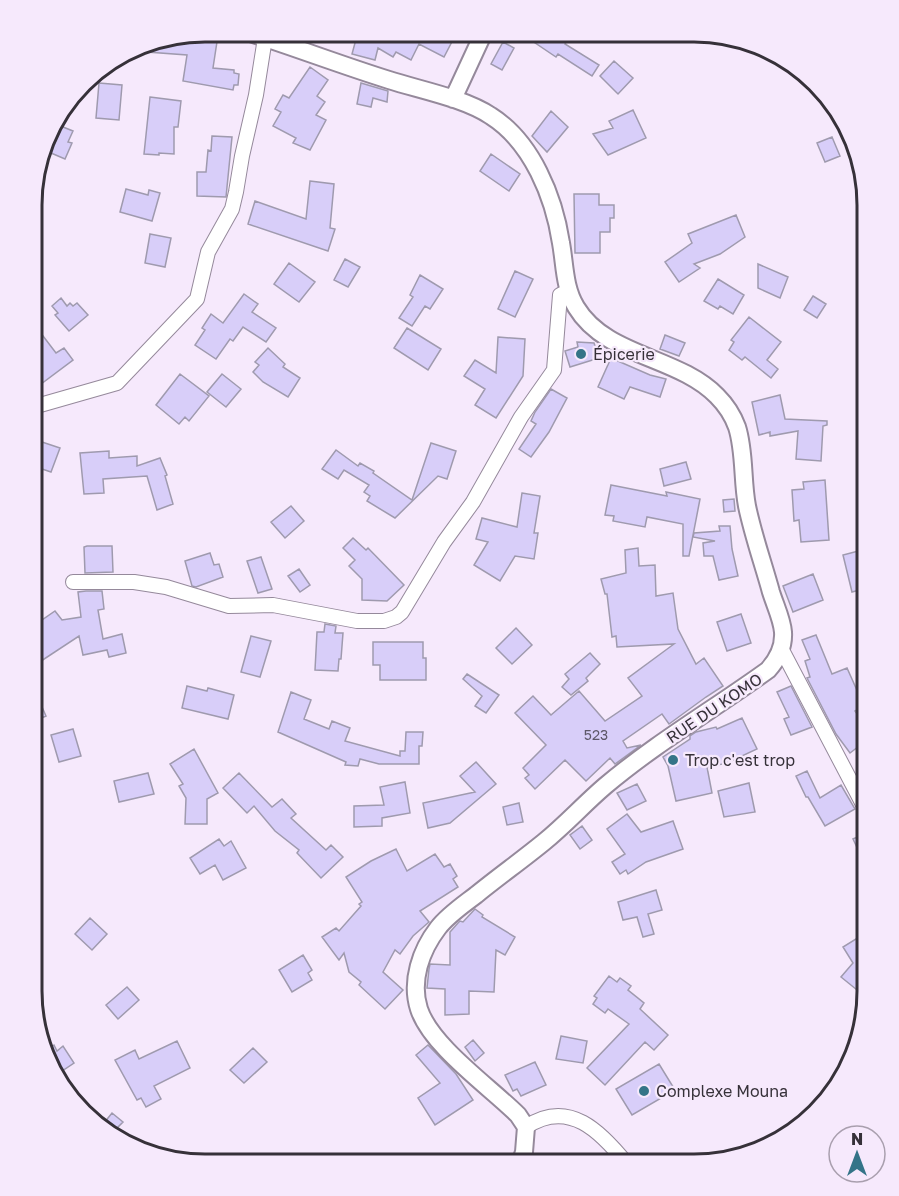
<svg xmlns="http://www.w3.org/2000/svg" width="899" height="1196" font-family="'Golos Text',sans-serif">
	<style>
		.building { fill: #d8cef9; stroke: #9f9aae; stroke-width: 1.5 }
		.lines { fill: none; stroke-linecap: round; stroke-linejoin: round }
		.minor-casing { stroke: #95899b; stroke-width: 16 }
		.tertiary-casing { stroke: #95899b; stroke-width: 20 }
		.minor { stroke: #fff; stroke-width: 14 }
		.tertiary { stroke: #fff; stroke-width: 16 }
		.poi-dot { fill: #347488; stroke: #f6e9fc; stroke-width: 2 }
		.labels { text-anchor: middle; stroke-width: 4.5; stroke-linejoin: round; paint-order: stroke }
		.number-label { font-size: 14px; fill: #5e5869 }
		.poi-label { font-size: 16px; fill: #363139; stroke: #f6e9fc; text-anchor: start }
		.street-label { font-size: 16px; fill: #363139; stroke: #f6e9fc }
		.rim { fill: none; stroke: #363139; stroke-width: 3 }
	</style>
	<rect width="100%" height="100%" fill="#f6e9fc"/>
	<path class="building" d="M199 32 218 35 213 68 234 70V73L239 74 238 85H234L233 90 183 81 187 55 147 52 149 41Z
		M358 32H457L444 57 419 44 411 60 396 52 393 57 378 48 375 60 352 54Z
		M519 32 572 33 565 44 599 65 592 76 558 54 556 57Z
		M503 42 514 48 502 70 491 64Z
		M614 61 633 78 618 94 600 76Z
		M310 67 328 80 317 96 325 102 316 115 326 120 310 150 293 143 296 138 273 126 281 112 275 109 283 95 289 98Z
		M99 83 122 85 119 120 96 118Z
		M361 83 388 91 387 102 373 98 371 107 357 104Z
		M150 97 181 101 178 127H174V154L159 153V155L144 154Z
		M633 110 646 138 608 155 593 134 613 128 609 121Z
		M551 111 568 127 547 152 532 136Z
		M53 123 73 131 68 142 72 143 65 159 44 150Z
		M212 136 232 137 226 197 197 196V172H206L208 150 211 151Z
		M832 137 840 156 825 162 817 143Z
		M491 154 520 174 509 191 480 171Z
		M310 181 334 184 330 228 335 229 328 251 248 224 255 201 306 219Z
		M126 189 148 195 149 190 160 193 152 221 120 212Z
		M574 194H599V205H614V218H610V232H600V253H575Z
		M736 215 745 237 720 254 694 264 700 268 679 282 665 262 692 243 688 234Z
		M150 234 171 238 165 267 145 263Z
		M345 259 360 267 348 287 334 280Z
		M289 263 315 282 299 302 274 284Z
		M758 264 788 277 780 298 758 288Z
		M515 271 533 279 515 317 498 309Z
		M420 275 443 289 430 309 425 306 412 326 399 318 413 297 410 295Z
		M718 279 744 295 733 314 720 306 718 309 704 301Z
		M244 294 258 304 252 312 276 328 266 342 243 327 233 341 230 339 216 359 195 345 205 330 202 328 211 314 223 323Z
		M813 296 826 304 817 318 804 310Z
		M61 298 67 306 70 303 73 306 77 303 88 315 69 331 55 315 58 313 52 306Z
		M749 317 781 342 767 360 778 369 771 378 745 357 742 360 729 350 734 342 731 340Z
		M407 328 441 349 428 370 394 348Z
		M40 332 56 353 64 348 73 360 33 390V338Z
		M665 335 685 343 679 356 660 349Z
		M498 337 525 339 523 376 496 418 475 405 485 389 464 376 475 360 496 373Z
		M577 342 594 343 599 358 570 367 565 351 578 347Z
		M268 348 285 364 283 367 300 378 288 397 263 382 253 372 259 365 255 362Z
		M611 358 650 375 666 379 660 397 630 387 624 399 598 387Z
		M180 374 209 396 189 421 185 417 179 424 156 405Z
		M222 374 241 389 226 407 207 392Z
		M551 389 567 398 549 432 531 457 519 449 536 424 531 421 535 412Z
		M780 395 785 419 827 421V425L823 426 821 461 796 459 798 431 770 436V432L759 435 752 402Z
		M33 439 60 448 51 472 33 466Z
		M431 443 456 451 447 479 438 476 395 518 367 501 370 496 364 492 369 485 344 470 338 479 322 469 336 450 358 466 360 463 374 471 373 473 412 500Z
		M109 451V458L137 456V466L160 458 167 475 165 476 173 504 157 510 147 476 103 479 104 493 84 494 80 453Z
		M686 462 691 479 664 486 660 469Z
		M825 480 829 540 801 542 799 520 794 521 792 490 804 489 803 482Z
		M611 485 667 496 666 492 700 499 689 556H683V524L647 517 645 527 613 521 614 516 605 515Z
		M522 493 540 496 534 533H538L534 559 515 556 500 581 474 565 488 542 476 539 482 518 517 527Z
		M734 499 735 511 724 512 723 500Z
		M291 506 304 521 285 538 271 522Z
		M719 526H730L732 549 738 576 719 580 713 556H704L703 543 715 541 693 537 694 533 720 531Z
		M353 538 366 550 368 548 404 585 387 601 362 600V579L349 566 355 560 343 548Z
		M87 546H112L113 572 85 573 84 547Z
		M638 548 639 566 655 565 656 596 673 593 678 629 696 664 704 658 723 686 706 697 669 724 662 714 623 741 627 748 641 745 615 764 610 758 586 781 565 760 535 789 525 778 529 775 523 768 546 745 515 713 533 696 551 715 579 691 605 721 642 696 628 678 674 644 617 647 616 636 612 637 607 594H605L601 579 626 573 625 550Z
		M866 549 867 588 852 592 843 555Z
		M210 553 214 565 219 564 223 577 196 587 192 586 185 561Z
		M261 557 272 589 258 593 247 561Z
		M299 569 310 585 300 592 288 576Z
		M813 574 823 600 793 612 783 586Z
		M86 591H102L104 609 98 610 103 639 122 634 126 653 109 657 107 650 83 655 79 636 32 667V627L55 611 62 620 81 617 78 592Z
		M741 614 751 643 727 651 717 622Z
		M325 624 336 626 335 633H343L341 659H339L338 671 315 670 317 632H324Z
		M516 628 532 645 512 664 496 648Z
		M816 635 832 674 847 668 864 706 855 711 867 728V740L850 753 836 734 807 678 810 677 805 661 810 659 802 640Z
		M251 636 271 641 260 677 241 672Z
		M373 642H423V658H426V680H380V665H373Z
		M590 653 600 664 586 678 588 681 571 695 562 687 569 679 565 674Z
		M467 674 499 695 486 713 475 706 482 696 463 679Z
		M32 684 46 716 32 722Z
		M187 686 207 691 208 688 234 695 228 719 182 708Z
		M791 686 812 727 791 735 784 719 789 717 777 692Z
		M291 692 311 700 304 719 329 729 332 721 350 728 345 741 400 756V751H405L406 732H423L422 746H419V764H379L360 759 358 766 345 765 346 762 278 732Z
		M742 718 757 749 727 763 707 767 712 793 676 801 668 766 663 757 690 739V736L696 732 716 727 717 729Z
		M73 729 81 756 59 762 51 735Z
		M194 749 218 793 207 799V824H185L186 798 179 786 183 784 170 764Z
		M476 762 496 784 450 823 428 828 423 803 475 792 460 776Z
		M807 771 820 798 841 785 855 809 825 826 808 797H806L796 776Z
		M148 773 154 794 119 802 114 781Z
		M239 773 272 807 282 799 296 814 291 818 326 850 331 845 343 857 321 878 297 853 299 850 275 831 254 806 247 813 223 788Z
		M405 782 410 813 382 818V826L354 827V806L384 805 380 787Z
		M749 783 755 812 724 817 718 791Z
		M637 784 646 801 627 810 617 793Z
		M519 803 523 822 507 825 503 807Z
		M627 814 641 832 673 821 683 849 646 862 628 874 626 870 620 874 612 862 625 854 607 829Z
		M582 826 592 840 580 849 570 835Z
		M867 833V869L853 839Z
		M219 839 224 846 231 841 246 868 223 880 215 865 200 874 190 858Z
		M396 849 407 871 435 854 444 867 450 864 457 876 453 879 458 887 420 911 429 922 413 936 400 954 395 950 383 972 403 990 385 1009 359 985 361 982 349 972 344 953 339 960 322 937 336 928 339 931 361 906 359 904 362 902 346 877 371 861Z
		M656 890 662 910 648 914 654 934 643 937 637 917 623 920 618 902Z
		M475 909 483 915 482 917 515 937 505 955 496 950 494 992 469 991V1014L445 1015V989L427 988 429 969 430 964 450 965V932L458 923 460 921 463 922Z
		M90 918 107 934 92 950 75 934Z
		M867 932V998L841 977 853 963 843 947Z
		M303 955 312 970 308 973 312 980 292 992 279 970Z
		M609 976 617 982 620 978 631 986 628 990 644 1003 640 1009 668 1035 654 1050 645 1042 605 1085 587 1068 629 1024 608 1009 605 1013 593 1004 597 998 594 996Z
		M127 987 139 1000 118 1019 106 1005Z
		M561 1036 587 1041 583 1063 556 1059Z
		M473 1040 484 1053 475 1061 465 1047Z
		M177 1041 190 1068 154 1086 161 1099 146 1107 141 1098 137 1100 115 1060 135 1050 139 1059Z
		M54 1045 57 1051 63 1046 74 1063 56 1075 50 1068 45 1051Z
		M428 1045 456 1074 473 1100 435 1125 418 1098 440 1083 416 1055Z
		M253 1048 267 1062 244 1083 230 1070Z
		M535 1062 546 1085 521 1096 517 1089 513 1091 505 1075Z
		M659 1064 675 1090 632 1115 616 1089Z
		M112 1113 123 1122 114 1131 104 1123Z"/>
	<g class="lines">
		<defs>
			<path id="minor" d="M33 407 117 383 197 299 208 252 232 209 236 192 242 156 256 95 265 38
				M73 582H134L166 587 229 606 273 605 357 621H384L396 617 402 612 444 542 473 502 521 417 554 370 560 295 568 291
				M782 650 867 812
				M526 1127C569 1098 601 1132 627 1164"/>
			<path id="tertiary" d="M247 32C294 47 341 65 389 80 420 90 464 98 491 116 532 142 554 197 561 243 565 265 564 287 576 307 606 357 678 356 717 396 725 404 733 416 737 427 745 452 742 480 747 506 753 535 763 563 771 592 775 605 782 619 783 632 784 647 778 659 768 670 714 709 656 743 605 786 584 804 566 824 544 842 522 860 498 877 476 895 463 905 448 915 438 928 421 950 410 981 419 1009 431 1046 490 1087 518 1115L526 1127 524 1152 520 1164
				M453 99 484 32"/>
		</defs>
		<use href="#minor" class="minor-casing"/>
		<use href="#tertiary" class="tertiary-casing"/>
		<use href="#minor" class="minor"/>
		<use href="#tertiary" class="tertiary"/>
	</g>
	<g class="poi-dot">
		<circle cx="581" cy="354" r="6"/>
		<circle cx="673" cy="760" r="6"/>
		<circle cx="644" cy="1091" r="6"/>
	</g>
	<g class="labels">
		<g class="number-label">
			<text x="596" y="740">523</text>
		</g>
		<g class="poi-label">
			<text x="593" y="360">Épicerie</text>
			<text x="685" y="766">Trop c'est trop</text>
			<text x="656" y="1097">Complexe Mouna</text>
		</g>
		<g class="street-label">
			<text transform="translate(714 708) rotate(-34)" y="6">RUE DU KOMO</text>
		</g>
	</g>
	<path d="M0 0H899V1196H0ZM205 42H694A163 163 0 0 1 857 205V991A163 163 0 0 1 694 1154H205A163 163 0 0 1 42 991V205A163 163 0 0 1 205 42Z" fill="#f6e9fc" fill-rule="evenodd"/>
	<path class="rim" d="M205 42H694A163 163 0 0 1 857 205V991A163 163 0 0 1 694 1154H205A163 163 0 0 1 42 991V205A163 163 0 0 1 205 42Z"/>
	<g transform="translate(857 1154)"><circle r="28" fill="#f6e9fc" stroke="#a99fae" stroke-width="1.5"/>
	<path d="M0-4.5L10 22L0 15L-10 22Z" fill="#347488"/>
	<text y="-9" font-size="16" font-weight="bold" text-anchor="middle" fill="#363139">N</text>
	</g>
</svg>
